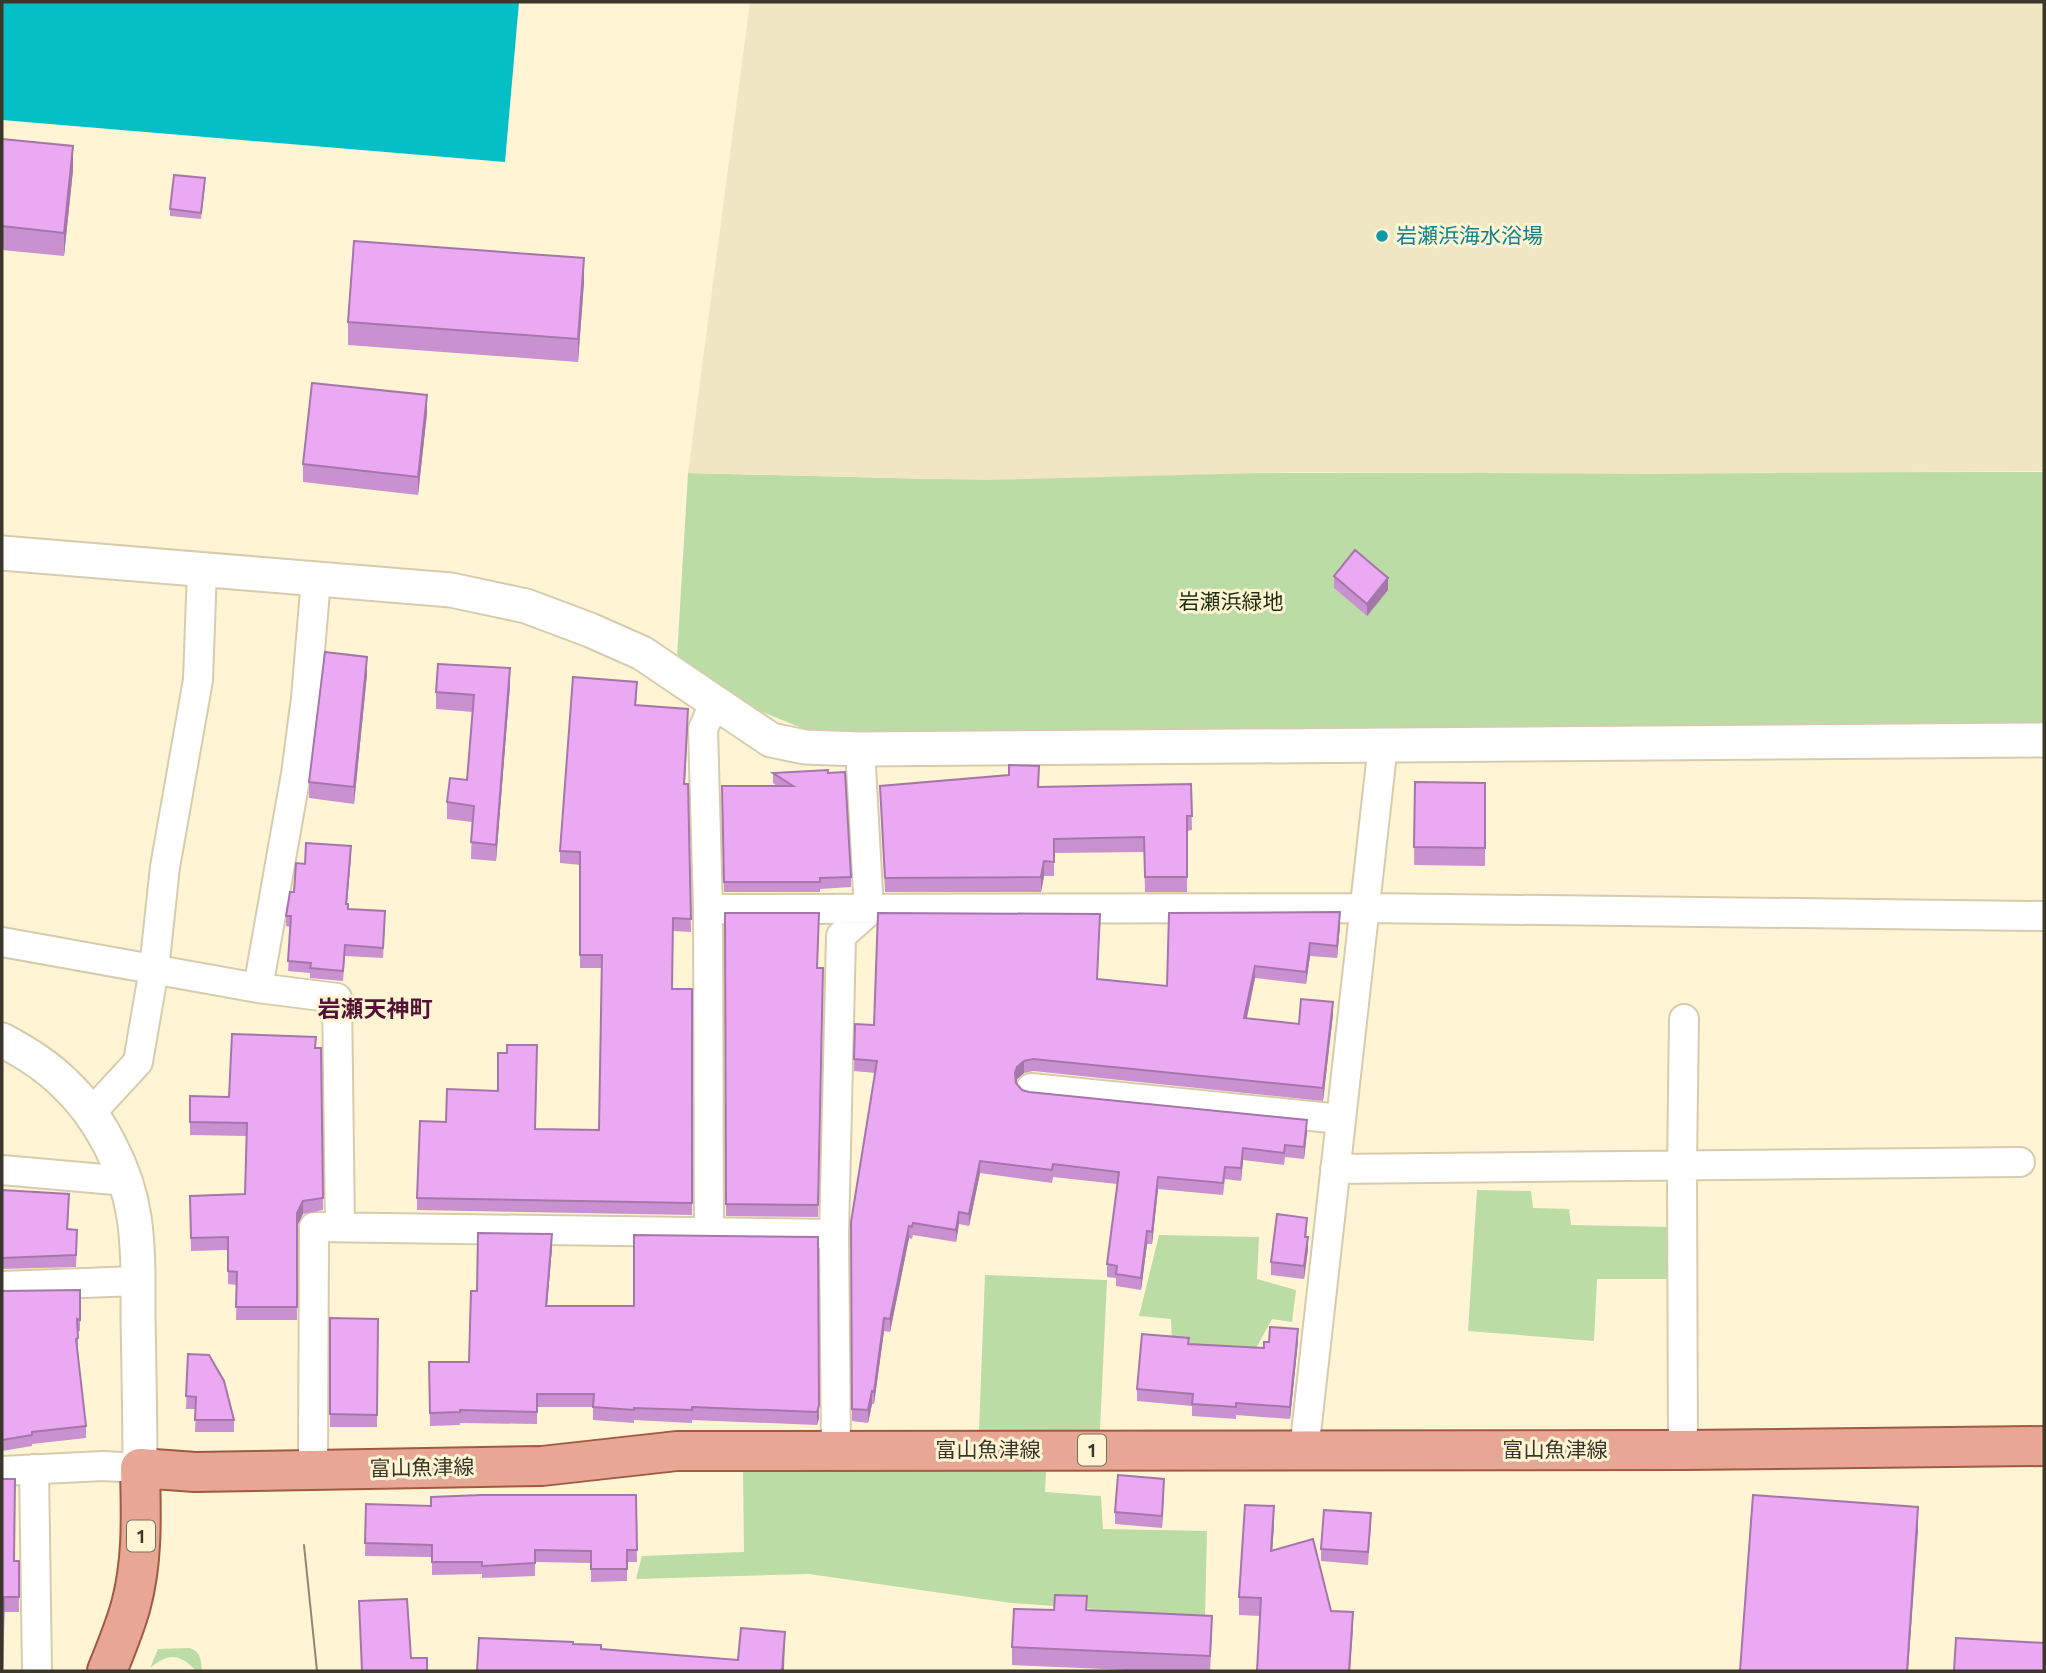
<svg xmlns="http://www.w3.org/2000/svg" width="2046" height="1673" font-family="Ubuntu,'Noto Sans JP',sans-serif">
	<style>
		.green { fill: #bbdca4 }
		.sand { fill: #f0e6c2 }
		.water { fill: #05bfc7 }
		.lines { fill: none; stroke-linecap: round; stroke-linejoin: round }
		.minor-casing { stroke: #d6cbad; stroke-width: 32 }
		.tertiary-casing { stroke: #d6cbad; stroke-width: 37 }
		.primary-casing { stroke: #a15942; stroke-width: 42 }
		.minor { stroke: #fff; stroke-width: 28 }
		.tertiary { stroke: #fff; stroke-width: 33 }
		.primary { stroke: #e8a795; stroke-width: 38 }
		.tram { stroke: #8e8772; stroke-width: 2 }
		.wall { fill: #ca91d1 }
		.shaded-wall { fill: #a476aa }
		.building { fill: #eba9f3; stroke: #a476aa; stroke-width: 2 }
		.culture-dot { fill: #0f9aa8; stroke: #fff4d4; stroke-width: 2.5 }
		.labels { text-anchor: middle; stroke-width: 6; stroke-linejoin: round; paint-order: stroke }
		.shield { fill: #fff4d4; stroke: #756f5d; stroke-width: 2 }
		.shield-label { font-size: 19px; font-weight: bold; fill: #3a362a }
		.culture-label { font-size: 21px; fill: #0d838f; stroke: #fff4d4; text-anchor: start }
		.park-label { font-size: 21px; fill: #1d300d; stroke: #fff4d4 }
		.street-label { font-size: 21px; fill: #3a362a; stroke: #fff4d4 }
		.neighbourhood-label { font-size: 23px; font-weight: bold; fill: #531334; stroke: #fff4d4 }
	</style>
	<rect width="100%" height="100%" fill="#fff4d4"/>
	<path class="green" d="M2044 472V729L894 735 804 729 738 702 677 657 688 473 931 479 1234 473Z
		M1477 1190 1531 1191 1533 1208 1569 1209 1571 1225 1673 1227 1671 1279H1597L1594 1341 1468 1331Z
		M1159 1235 1259 1237 1257 1279 1296 1290 1292 1322 1272 1319 1255 1350 1172 1344 1171 1319 1139 1316Z
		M985 1275 1107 1280 1100 1430H979Z
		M945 1468 1046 1472 1045 1492 1101 1496 1103 1529 1207 1531 1205 1617 1011 1603 809 1574 636 1579 642 1556 744 1552 743 1472Z
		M190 1648C201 1652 201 1660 202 1671H196C179 1653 169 1653 150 1668L158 1649Z"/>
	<path class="sand" d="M750 2H2044V471L1650 474 1304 472 984 480 688 473Z"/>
	<path class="water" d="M2 2H519L505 162 2 120Z"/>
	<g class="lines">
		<defs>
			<path id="minor" d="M708 909 703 729 715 701
				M2 942 258 988 296 774 306 698 316 579
				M258 988 337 998 340 1227
				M1031 1088 1341 1119
				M91 1113 138 1062 154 969 165 867 198 680 202 570
				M1335 1169 2020 1162
				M2 1170 126 1181
				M709 1231 708 909 1365 908 2044 916
				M2 1286 138 1281
				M836 1450 834 1234 841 936 869 911 860 749
				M1683 1450 1682 1166 1684 1019
				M1304 1451 1383 744
				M34 1469 37 1671
				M313 1470 314 1227 834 1234
				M2 1471 103 1466 140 1468"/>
			<path id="tertiary" d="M2 553 451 590 526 606 590 630 642 653 771 740 805 747 860 749 2044 740
				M2 1040C23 1051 46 1065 63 1082 99 1115 127 1169 134 1217 139 1250 138 1285 138 1319 139 1369 140 1418 140 1468"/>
			<path id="primary" d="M107 1671C116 1649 125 1627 131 1605 143 1560 141 1514 140 1468L195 1472 542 1466 677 1451 1683 1450 2044 1446"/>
		</defs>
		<use href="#minor" class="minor-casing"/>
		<use href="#tertiary" class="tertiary-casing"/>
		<use href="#primary" class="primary-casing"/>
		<use href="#minor" class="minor"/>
		<use href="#tertiary" class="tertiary"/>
		<use href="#primary" class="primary"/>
		<path class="tram" d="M304 1545 317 1671"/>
	</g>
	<path class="wall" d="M2 139 73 170 64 256 2 250Z
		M205 185 201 219 170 216V209Z
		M584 282 578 362 348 345V322Z
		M427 413 418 495 303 482V464Z
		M1334 576 1388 590 1367 616 1334 588Z
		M367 674 354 804 309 798V782Z
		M510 685 496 861 471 859 472 822 447 819V802L467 780 473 712 436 709V692Z
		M637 695 636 705 688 722 685 784H688L691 932 673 931 672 989 692 1203V1215L417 1210V1198L535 1129 599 1130 602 968H580V865L560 863V851Z
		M828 770 851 877V887L820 889V892H724L722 786H777L773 783V773Z
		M1415 782 1485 783V866L1414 865Z
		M1191 784 1192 830 1187 831V892H1145L1144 852 1054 853V876H1044L1041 892H885L880 786 1039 787Z
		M351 856 347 904 348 909 385 921 383 958 345 956 343 981 310 978V973L288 971 291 927 286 926V916L305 864Z
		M725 913 817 968H823L818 1217 726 1216Z
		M1340 925 1337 958 1310 956 1306 984 1255 978 1247 1018 1299 1024 1333 1014 1323 1101 1033 1071 1024 1073 1017 1079 1016 1082 1022 1090 1029 1092 1307 1132 1304 1159 1285 1157 1284 1165 1243 1160 1241 1181 1225 1179 1223 1195 1158 1189 1152 1244H1147L1141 1290 1116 1286V1278L1107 1277V1264L1117 1184 1053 1177 1052 1183 980 1173 969 1226 959 1224 956 1242 913 1235 912 1239 909 1238 890 1332 884 1331 874 1404H872L868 1423 852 1421 851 1222 875 1073 854 1071 855 1024 874 1025 1100 926 1097 979 1167 986Z
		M316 1048H321L323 1210 303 1214 297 1226V1320H236L237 1285 228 1284V1250L191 1251 190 1196 245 1194 247 1136 190 1135V1096L229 1097Z
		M2 1190 69 1206 68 1229 77 1241 76 1267 2 1269Z
		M1307 1230 1306 1237 1308 1249 1304 1279 1271 1275V1262Z
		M818 1237 819 1418 817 1425 692 1420V1423L634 1420V1423L593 1420V1407H537V1424L460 1423V1425L430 1426 429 1362H469L477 1291 552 1247 547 1306H634Z
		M80 1290V1331H78V1350H77L86 1426V1438L32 1444V1446L2 1451V1291Z
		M330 1318 378 1319 377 1427H330Z
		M1298 1341 1290 1419 1236 1415V1419L1192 1416V1406L1137 1401V1389L1189 1344 1264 1348Z
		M188 1354 234 1420V1432H195L196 1409H186Z
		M2 1479 14 1561H19V1612H4Z
		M1164 1491 1162 1528 1115 1524V1512Z
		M636 1495 637 1562H627V1581L591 1582V1563L535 1562V1576L482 1578V1574L432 1575V1557L365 1556 366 1504 431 1506Z
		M1274 1525 1272 1550 1331 1611 1353 1630 1350 1671H1257L1260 1616 1239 1615V1597Z
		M1371 1526 1368 1565 1321 1561V1549Z
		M1054 1610H1087L1212 1634 1210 1671H1151L1012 1665V1647Z"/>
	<path class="shaded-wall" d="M73 146V170L64 256V233Z
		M584 258V282L578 362V339Z
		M427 395V413L418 495V477Z
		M1388 578V590L1367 616V604Z
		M367 657V674L354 804V787Z
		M510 668V685L496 861V845Z
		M351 846V856L346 914V904Z
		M1044 861V876L1041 892V877Z
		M1340 912V925L1337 958V946Z
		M1310 943V956L1306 984V972Z
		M1255 966V978L1244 1030V1018Z
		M1333 1002V1014L1323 1101V1088Z
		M1024 1061V1073L1017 1079 1015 1086V1073L1017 1067Z
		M1307 1120V1132L1304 1159V1147Z
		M1243 1148V1160L1241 1181V1168Z
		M980 1161V1173L969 1226V1214Z
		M1158 1177V1189L1152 1244V1232Z
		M303 1201V1214L297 1226V1320V1213Z
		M959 1212V1224L956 1242V1230Z
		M909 1226V1238L890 1332V1319Z
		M1147 1231V1244L1141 1290V1278Z
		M552 1234V1247L546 1318V1306Z
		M1308 1237V1249L1304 1279V1266Z
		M884 1318V1331L874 1404V1392Z
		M1298 1329V1341L1290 1419V1407Z
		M872 1391V1404L868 1423V1410Z
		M819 1405V1418L817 1425V1412Z
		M1164 1479V1491L1162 1528V1516Z
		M1274 1506V1525L1271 1569V1551Z
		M1918 1507V1531L1908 1671H1907Z
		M1353 1612 1350 1671H1349Z
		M785 1632 784 1671H782Z"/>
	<path class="building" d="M2 139 73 146 64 233 2 226Z
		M174 175 205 178 201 213 170 209Z
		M354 241 584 258 578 339 348 322Z
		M312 383 427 395 418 477 303 464Z
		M1355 550 1388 578 1367 604 1334 576Z
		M325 652 367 657 354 787 309 782Z
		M438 664 510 668 496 845 471 842 474 806 447 802 450 778 467 780 474 695 436 692Z
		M573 677 637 682 635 705 688 709 684 784H688L691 919 673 918 672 989H692V1203L417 1198 420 1121 446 1122 447 1089 498 1091V1053H507V1045H537L535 1129 599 1130 602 955H580V852L560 851Z
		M1009 765 1039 766 1038 787 1191 784 1192 816H1187V877H1145L1144 837 1054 839V862L1044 861 1041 877 885 878 880 786 1009 775Z
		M828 770V773L845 772 851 877 820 878V882H724L722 786H793L773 773Z
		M1415 782 1485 783V848L1414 847Z
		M306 843 351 846 346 904H348V909L385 911 383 948 345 945 343 971 310 968 311 963 288 961 291 916H286L290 892H294L296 863 305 864Z
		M1340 912 1337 946 1310 943 1306 972 1255 966 1244 1018 1299 1024 1301 999 1333 1002 1323 1088 1033 1059 1024 1061 1017 1067 1015 1073 1016 1083 1022 1090 1029 1092 1307 1120 1304 1147 1285 1145 1284 1153 1243 1148 1241 1168 1225 1167 1223 1183 1158 1177 1152 1232 1147 1231 1141 1278 1116 1274 1117 1266 1107 1264 1119 1172 1053 1164 1052 1170 980 1161 969 1214 959 1212 956 1230 913 1223 912 1227 909 1226 890 1319 884 1318 874 1392 872 1391 868 1410 852 1409 851 1222 877 1061 854 1059 855 1024 874 1025 878 913 1100 914 1097 979 1167 986 1169 913Z
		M725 913H819L817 968H823L818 1205 726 1204Z
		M232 1034 316 1037 315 1048H321L323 1198 303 1201 297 1213V1307H236L237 1272 228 1271V1237L191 1238 190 1196 245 1194 247 1123 190 1122V1096L229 1097Z
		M2 1190 69 1194 67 1229 77 1230 76 1255 2 1258Z
		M1277 1214 1307 1218 1305 1237H1308L1304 1266 1271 1262Z
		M478 1233 552 1234 546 1306H634V1235L818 1237 819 1405 817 1412 692 1407V1410L634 1408V1410L593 1407 594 1394H537V1412L460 1410V1412L430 1413 429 1362H469L471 1291H477Z
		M80 1290V1320L77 1319 78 1338 76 1339 86 1426 32 1432V1435L2 1440V1291Z
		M330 1318 378 1319 377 1415 330 1414Z
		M1270 1327 1298 1329 1290 1407 1236 1403V1407L1192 1404 1193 1394 1137 1389 1142 1334 1189 1338 1188 1344 1264 1348V1342H1269Z
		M188 1354 209 1355 224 1381 234 1420H195L196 1397 186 1396Z
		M1118 1475 1164 1479 1162 1516 1115 1512Z
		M2 1479H15L14 1561H19V1597H4L2 1671Z
		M482 1495H636L637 1550H627V1569H591V1551L535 1550V1563L482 1566V1562H432V1545L365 1543 366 1504 431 1506V1497Z
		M1753 1495 1918 1507 1907 1671H1740Z
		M1245 1505 1274 1506 1271 1551 1313 1539 1331 1611 1353 1612 1349 1671H1257L1261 1598 1239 1597Z
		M1324 1510 1371 1513 1368 1552 1321 1549Z
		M1055 1595 1087 1596 1086 1610 1212 1616 1210 1656 1012 1647 1014 1609 1054 1610Z
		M407 1599 411 1658H427V1671H362L359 1601Z
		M741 1628 785 1632 782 1671H477L479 1638 573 1642V1644L601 1645V1649L738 1660Z
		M1956 1638 2044 1643V1671H1954Z"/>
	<circle class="culture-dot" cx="1382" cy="236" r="7"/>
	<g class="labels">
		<g class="shield">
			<rect x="1078" y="1434.5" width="28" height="31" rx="5"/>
			<rect x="127" y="1520.5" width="28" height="31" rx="5"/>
		</g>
		<g class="shield-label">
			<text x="1092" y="1457">1</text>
			<text x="141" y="1543">1</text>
		</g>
		<g class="culture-label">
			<text x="1396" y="243">岩瀬浜海水浴場</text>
		</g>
		<g class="park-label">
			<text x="1231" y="609">岩瀬浜緑地</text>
		</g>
		<g class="street-label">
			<text x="988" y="1457">富山魚津線</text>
			<text x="1555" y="1457">富山魚津線</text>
			<text transform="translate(422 1468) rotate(-1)" y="7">富山魚津線</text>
		</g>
		<g class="neighbourhood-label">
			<text x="375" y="1017">岩瀬天神町</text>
		</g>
	</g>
	<rect width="2046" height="1673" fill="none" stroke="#3a362a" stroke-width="7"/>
</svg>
